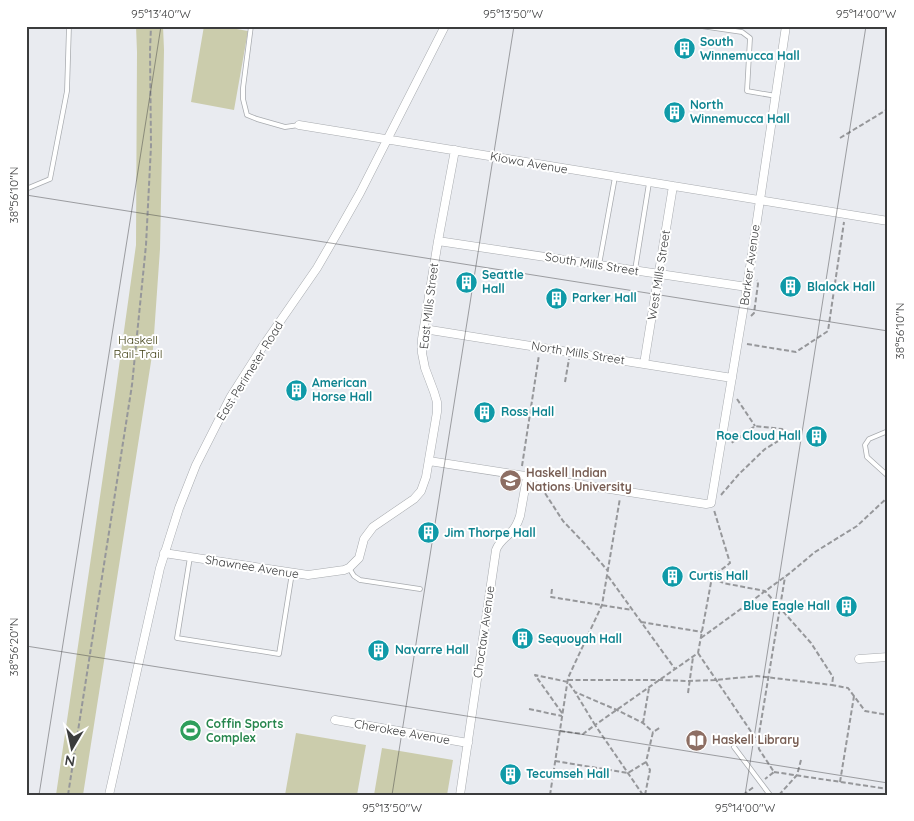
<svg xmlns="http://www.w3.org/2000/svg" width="914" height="821" font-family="Quicksand,sans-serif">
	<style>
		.green { fill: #cbccac }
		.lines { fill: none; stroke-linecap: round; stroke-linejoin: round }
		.service-casing { stroke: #a8abaf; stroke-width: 5.5 }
		.minor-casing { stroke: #a8abaf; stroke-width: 9 }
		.path { stroke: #96979a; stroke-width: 2; stroke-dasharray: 5 2.5; stroke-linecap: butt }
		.service { stroke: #fff; stroke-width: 4 }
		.minor { stroke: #fff; stroke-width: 8 }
		.ticks { fill: none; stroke: #3b3c3d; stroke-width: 1; stroke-opacity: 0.45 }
		.labels { text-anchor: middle; stroke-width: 4; stroke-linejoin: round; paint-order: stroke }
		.culture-label { font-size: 12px; font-weight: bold; fill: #0d838f; stroke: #fff; text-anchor: start }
		.street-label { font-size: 12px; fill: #3b3c3d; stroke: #fff }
		.park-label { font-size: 12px; fill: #3e3e11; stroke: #fff }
		.education-label { font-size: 12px; font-weight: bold; fill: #785e54; stroke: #fff; text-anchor: start }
		.leisure-label { font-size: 12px; font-weight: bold; fill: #27864d; stroke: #fff; text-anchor: start }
		.neatline { fill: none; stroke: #3b3c3d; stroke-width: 2 }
		.ticks-label { font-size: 12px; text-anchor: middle; fill: #3b3c3d }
	</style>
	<rect width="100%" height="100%" fill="#e9ebf0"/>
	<path class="green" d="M136 26H163L164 50 160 249 153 349 83 795H56L116 388 136 245 137 52Z
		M204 26H220L248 31 234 110 191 102Z
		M296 733 366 745 357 795H285Z
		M382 748 453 760 447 795H374Z"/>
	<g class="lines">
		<defs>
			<path id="service" d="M251 26 243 88V99L247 115 257 119 285 127 299 125
				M701 26 742 32 750 38 747 91 776 96
				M26 189 50 179 67 91 69 26
				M599 265 615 177
				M635 270 649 183
				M888 431 869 439 865 445 867 457 888 476
				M190 557 177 638 279 654 292 573
				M349 568 354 576 360 580 420 589
				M734 747 770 795"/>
			<path id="minor" d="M299 125 888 221
				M438 241 747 287
				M424 329 732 378
				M644 364 673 186
				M429 461 706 504 711 503 747 287 786 26
				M164 553 308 575 344 570 349 568 359 558 364 539 373 527 414 499 421 491 426 477 437 412V402L434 392 425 368 422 353V339L438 241 455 150
				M859 659 888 657
				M335 720 468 743
				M109 795 160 568 179 508 196 465 230 398 263 346 317 268 339 230 360 193 445 26
				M460 795 496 550C499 541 506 538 512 531 516 527 518 522 520 516L527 477"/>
		</defs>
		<use href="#service" class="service-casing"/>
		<use href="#minor" class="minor-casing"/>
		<path class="path" d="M840 138 888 109
			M751 316 754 313 758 284 757 280
			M747 344 796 352 828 331 844 222
			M565 382 569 359
			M737 399 755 426
			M522 466 539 355
			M541 487 563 521 584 543 608 571
			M721 495 739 474 765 449 788 435 782 429 755 426 730 444
			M608 576 675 669
			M712 577 723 583 765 591 811 643 833 677 832 685 848 688 865 711 888 715
			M552 589 551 597 632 610
			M641 622 702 632
			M701 638 790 573 815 552 857 526 888 497
			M698 653 758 742 759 749 774 772 765 779
			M568 680H660L689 681 716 680 757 676 832 685
			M688 693 693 657
			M529 709 562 716
			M562 713 535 675 568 682 575 692 617 710 643 723 653 732
			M643 723 649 688
			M560 731 583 734 595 725 575 692
			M758 740 785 577
			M555 761 628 773 646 762
			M774 772 888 789
			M840 782 854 696
			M68 795 132 385 146 245 151 146 150 51 151 26
			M550 795 568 678 602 605 620 498
			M643 795 595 725 698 653 712 577 730 563 714 510
			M645 795 650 770 646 762 653 732 661 727
			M743 795 755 786
			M779 795 797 775 801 760"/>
		<use href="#service" class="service"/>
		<use href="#minor" class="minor"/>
	</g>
	<path class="ticks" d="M26 195 888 331M26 646 888 783M39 795 161 26M392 795 514 26M745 795 866 26"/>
	<defs>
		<symbol id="building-disc" viewBox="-11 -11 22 22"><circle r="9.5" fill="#0f9aa8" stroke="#fff"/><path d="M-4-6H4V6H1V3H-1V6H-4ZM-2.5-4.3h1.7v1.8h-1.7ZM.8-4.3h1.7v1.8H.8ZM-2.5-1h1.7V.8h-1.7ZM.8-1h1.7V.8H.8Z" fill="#fff"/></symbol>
		<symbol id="university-disc" viewBox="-11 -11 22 22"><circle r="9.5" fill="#8d6e63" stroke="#fff"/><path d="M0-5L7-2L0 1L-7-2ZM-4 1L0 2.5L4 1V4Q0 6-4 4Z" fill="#fff"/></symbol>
		<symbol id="stadium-disc" viewBox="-11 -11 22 22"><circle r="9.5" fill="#2e9e5b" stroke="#fff"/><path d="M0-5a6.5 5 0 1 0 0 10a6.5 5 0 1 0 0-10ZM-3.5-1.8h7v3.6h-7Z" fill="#fff"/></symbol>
		<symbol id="library-disc" viewBox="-11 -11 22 22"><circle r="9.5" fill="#8d6e63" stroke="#fff"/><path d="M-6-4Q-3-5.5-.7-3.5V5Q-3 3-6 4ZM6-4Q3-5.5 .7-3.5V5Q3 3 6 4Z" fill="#fff"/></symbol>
	</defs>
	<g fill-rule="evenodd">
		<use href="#building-disc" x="672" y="36" width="25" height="25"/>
		<use href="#building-disc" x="662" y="100" width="25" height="25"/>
		<use href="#building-disc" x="454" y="270" width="25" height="25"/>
		<use href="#building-disc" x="778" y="274" width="25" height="25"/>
		<use href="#building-disc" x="544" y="286" width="25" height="25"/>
		<use href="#building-disc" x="284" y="378" width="25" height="25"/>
		<use href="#building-disc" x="472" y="400" width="25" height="25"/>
		<use href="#building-disc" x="804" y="424" width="25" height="25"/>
		<use href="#university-disc" x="498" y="468" width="25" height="25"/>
		<use href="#building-disc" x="416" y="520" width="25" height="25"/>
		<use href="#building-disc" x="660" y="564" width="25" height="25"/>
		<use href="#building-disc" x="834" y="594" width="25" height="25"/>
		<use href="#building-disc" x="510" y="626" width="25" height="25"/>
		<use href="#building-disc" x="366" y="638" width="25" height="25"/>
		<use href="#stadium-disc" x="178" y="718" width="25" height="25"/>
		<use href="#library-disc" x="684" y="728" width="25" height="25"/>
		<use href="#building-disc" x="498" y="762" width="25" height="25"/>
	</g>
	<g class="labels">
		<g class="culture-label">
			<text x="700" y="46">South<tspan x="700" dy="14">Winnemucca Hall</tspan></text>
			<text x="690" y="109">North<tspan x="690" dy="14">Winnemucca Hall</tspan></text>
			<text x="482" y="279">Seattle<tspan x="482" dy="14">Hall</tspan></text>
			<text x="807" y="291">Blalock Hall</text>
			<text x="572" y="302">Parker Hall</text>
			<text x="312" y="387">American<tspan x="312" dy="14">Horse Hall</tspan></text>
			<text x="501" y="416">Ross Hall</text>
			<text x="801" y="440" text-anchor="end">Roe Cloud Hall</text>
			<text x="444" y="537">Jim Thorpe Hall</text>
			<text x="689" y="580">Curtis Hall</text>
			<text x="830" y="610" text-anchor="end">Blue Eagle Hall</text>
			<text x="538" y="643">Sequoyah Hall</text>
			<text x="395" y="654">Navarre Hall</text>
			<text x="526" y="778">Tecumseh Hall</text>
		</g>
		<g class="street-label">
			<text transform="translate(529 163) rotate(10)" y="4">Kiowa Avenue</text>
			<text transform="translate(592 264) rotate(9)" y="4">South Mills Street</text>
			<text transform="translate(750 265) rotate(-82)" y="4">Barker Avenue</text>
			<text transform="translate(659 275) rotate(-81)" y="4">West Mills Street</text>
			<text transform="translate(429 306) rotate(-83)" y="4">East Mills Street</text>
			<text transform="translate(578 353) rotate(9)" y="4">North Mills Street</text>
			<text transform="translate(250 371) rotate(-58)" y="4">East Perimeter Road</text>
			<text transform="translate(252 567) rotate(9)" y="4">Shawnee Avenue</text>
			<text transform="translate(484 632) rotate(-82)" y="4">Choctaw Avenue</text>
			<text transform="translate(402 732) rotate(10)" y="4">Cherokee Avenue</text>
		</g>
		<g class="park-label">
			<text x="138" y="344">Haskell<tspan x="138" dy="14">Rail-Trail</tspan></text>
		</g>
		<g class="education-label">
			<text x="526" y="477">Haskell Indian<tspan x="526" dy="14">Nations University</tspan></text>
			<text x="712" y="744">Haskell Library</text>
		</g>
		<g class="leisure-label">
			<text x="206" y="728">Coffin Sports<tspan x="206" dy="14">Complex</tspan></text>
		</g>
	</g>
	<rect width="914" height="821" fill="none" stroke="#ffffff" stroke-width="55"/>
	<g transform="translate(72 748) rotate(189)" stroke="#ffffff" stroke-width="4" paint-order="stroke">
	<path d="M0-4L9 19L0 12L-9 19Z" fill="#3b3c3d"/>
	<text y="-8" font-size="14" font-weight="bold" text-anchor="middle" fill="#3b3c3d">N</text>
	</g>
	<rect x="28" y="28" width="858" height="766" class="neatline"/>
	<g class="ticks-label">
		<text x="161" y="18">95°13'40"W</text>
		<text x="513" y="18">95°13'50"W</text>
		<text x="866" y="18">95°14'00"W</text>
		<text transform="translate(14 195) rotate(-90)" y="4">38°56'10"N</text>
		<text transform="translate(900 331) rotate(-90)" y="4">38°56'10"N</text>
		<text transform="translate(14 647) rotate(-90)" y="4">38°56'20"N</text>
		<text x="392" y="812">95°13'50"W</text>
		<text x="745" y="812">95°14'00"W</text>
	</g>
</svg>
